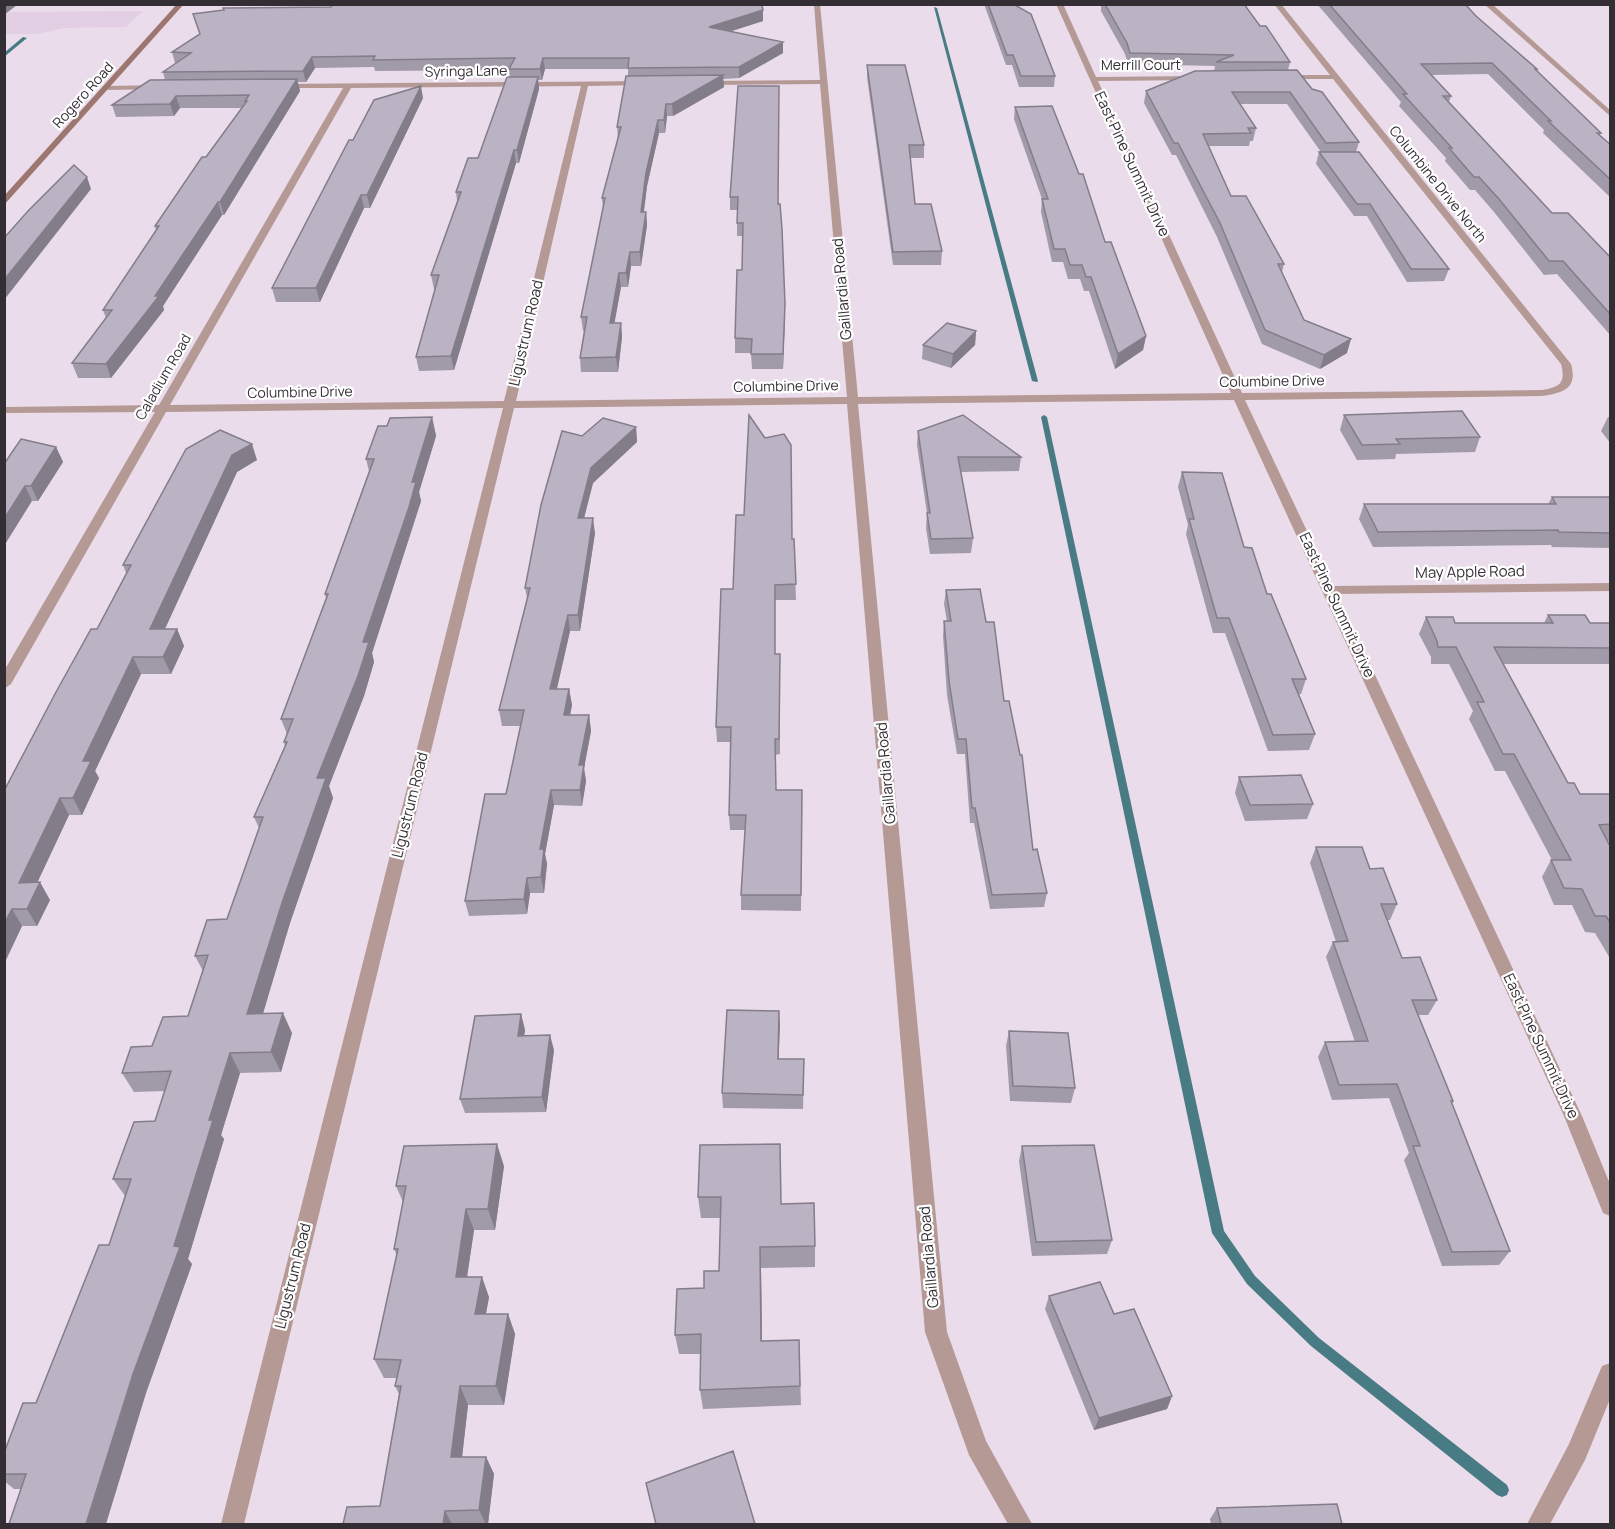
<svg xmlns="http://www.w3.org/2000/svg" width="1615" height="1529" font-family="Manrope,sans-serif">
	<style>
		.built { fill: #e3cfe4 }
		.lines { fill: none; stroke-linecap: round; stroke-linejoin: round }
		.stream { fill: #487b83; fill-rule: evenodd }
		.street { fill: #b59995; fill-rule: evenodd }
		.secondary { fill: #9e7670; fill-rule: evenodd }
		.wall { fill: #a19aa9 }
		.shaded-wall { fill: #837d89 }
		.building { fill: #bbb3c4; stroke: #837d89; stroke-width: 1.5 }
		.labels { text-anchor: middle; stroke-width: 4.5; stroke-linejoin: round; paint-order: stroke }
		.far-street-label { font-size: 14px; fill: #332e34; stroke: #fff }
		.street-label { font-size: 15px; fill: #332e34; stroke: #fff }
	</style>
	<rect width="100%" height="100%" fill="#eadceb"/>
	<path class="built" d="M143 11 126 27 64 28 38 34H5L4 12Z"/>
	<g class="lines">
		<path class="stream" d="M934 7 937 8 1038 381 1037 382 1032 381Z
			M23 37 27 38 4 57V53Z
			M1044 415 1047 417 1224 1231 1255 1276 1319 1338 1507 1485 1509 1490 1507 1495 1502 1497 1497 1495 1311 1346 1247 1284 1212 1233 1041 417Z"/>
		<path class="street" d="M814 4H820L858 397 1231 393 1056 4H1063L1096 77 1198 76 1202 78 1198 80 1098 81 1242 393 1542 390C1560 387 1566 383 1561 364L1333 79H1279V75H1330L1274 4H1281L1571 364C1578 389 1563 393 1542 396L1245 400 1333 586 1610 583V591L1337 594 1582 1116 1610 1184V1216L1603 1213 1564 1116 1234 400 858 404 947 1332 986 1441 1032 1524H1008L969 1455 925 1332 847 404 514 408 244 1524H221L503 408 166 412 11 684 4 689V671L155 412 4 413V407L159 405 343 88H276V84H279L648 81V85H645L588 86 516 401 847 397 820 84 705 85 701 83 705 81 820 80ZM581 86 504 401 170 405 351 88Z
			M1484 4H1492L1610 110V116Z
			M159 85H162V89L108 90 104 88 108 86Z
			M1610 1363V1399L1585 1460 1550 1524H1527L1569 1444 1602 1366Z"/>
		<path class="secondary" d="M177 4H184L4 205V196Z"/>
	</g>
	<path class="wall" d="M984 4H1013L1055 76 1054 87H1019L1012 65H1006Z
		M1101 4H1244L1260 26 1290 62 1288 70 1312 89 1359 142 1356 152 1449 269 1444 281 1407 282 1367 216H1354L1316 164 1319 152H1321L1287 104H1240L1256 128 1253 141H1250L1249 146H1209L1231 196 1284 264 1282 272 1304 320 1347 353 1320 369 1262 344 1217 237 1176 155H1172L1144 103 1146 91 1214 71 1215 66 1128 64 1125 54 1101 11Z
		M1317 4H1465L1476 16 1537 69 1536 70 1601 133 1600 135 1611 145V198L1543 133 1544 130 1488 74 1432 75 1451 96 1449 102 1552 213 1611 258V336L1557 274 1544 275 1494 212 1475 190H1470L1445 161 1446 158 1399 106 1401 102Z
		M763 10V21L731 31 783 53 739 78 723 79 724 87 673 116H667L665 133H659L647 186 644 212H646L647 225 641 266H631L628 287H621L614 323H621L622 337 618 372H581L580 358 584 331H583L581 317 603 208 602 198 618 139 617 127 628 76V69H545L542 80H538L539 89 519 163H516L454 370 419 371 416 357 435 289H434L431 275 457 201 456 192 478 158 510 77 509 70 375 71 374 67 315 68 306 82H298L300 91 224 215H222L163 306 164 310 111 378H78L72 363 106 318 103 310 156 231 155 226 243 108H180L174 116 116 117 112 105 165 80 163 72 176 63H175L172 52 200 34 193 14Z
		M867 65 924 145V158H910L915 204 942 251 941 265H893L867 77Z
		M738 86 779 204 785 304 783 369H752L751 353H735V338L742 270V236H737V210H730V197Z
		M423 98 370 208H364L320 302H276L272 288 353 140Z
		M1015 107 1105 242 1146 336 1143 350 1115 369 1089 291H1084L1080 279H1068L1063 262H1052L1041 212 1042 199 1014 119Z
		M976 331 975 345 951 368 922 359 923 345Z
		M1344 415 1480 437 1475 452 1396 454 1395 459 1357 460 1340 430Z
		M432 417 436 436 419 492 421 501 372 653 374 662 364 696 329 786 333 798 290 923 262 1014 292 1033 281 1072 240 1073 221 1135 224 1139 188 1259 192 1264 147 1390 21 1489H14L4 1481V1453L36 1403 109 1245 125 1196 113 1179 155 1121 165 1091 134 1092 122 1073 188 1016 203 971 195 956 227 919 259 828 254 817 285 746 284 742 287 734 281 719 326 598 325 594 369 471 366 459 387 426Z
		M1608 417H1611V444L1601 431Z
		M636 427 637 442 593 483 584 518 595 533 580 631H570L557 689H569L572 705 570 715H589L591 731 584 768 586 781 582 806 554 805 545 854 547 864 544 893H530L527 914 469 916 465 901 506 794 520 726H502L499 710 527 598 525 588 582 436Z
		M918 431 1021 457 1019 471 961 472 973 538 971 553 930 554 926 528 927 513 917 445Z
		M765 438 792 539H794L796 600H775V654H780V754L775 755 776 790H802L801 911 741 910V895L745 830H730L729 815 731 742H717L716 727 733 589 744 515Z
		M56 447 63 462 38 501H32L4 464Z
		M186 449 257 460 237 472 165 629H177L184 646 171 674H141L95 771 99 778 82 815H69L37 883 50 900 37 926H22L4 964V791L97 629 126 573 123 565Z
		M1182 472 1244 547 1267 594 1306 679 1301 694H1299L1315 734 1309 750 1268 751 1225 633H1213L1186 534 1188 525 1178 487Z
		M1552 497H1611V548L1552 547 1551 545 1373 547 1359 519 1364 504H1548Z
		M946 590 986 622 1004 701 1033 850 1047 893 1044 907 990 909 974 823H970L965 754H957L947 695 943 636 944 621H947L944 604Z
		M1548 615 1590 623H1611V664H1503L1568 783 1580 794 1611 795V841H1607L1611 848V960L1595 933 1585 932 1572 905H1554L1542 877 1551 860H1552L1505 771H1495L1469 719 1473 711 1449 664H1431V657L1419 634 1426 617 1455 623H1544Z
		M1239 777 1313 804 1307 819 1245 821 1235 793Z
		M1316 847 1370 869 1397 904 1390 920H1387L1402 958 1437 1000 1428 1015H1418L1453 1101 1452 1104 1510 1251 1499 1265 1442 1266 1404 1160 1409 1153 1389 1098 1332 1100 1318 1057 1325 1042H1355L1326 957 1333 942H1336L1310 863Z
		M779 1011V1059H804L803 1109 723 1108 722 1093Z
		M521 1014 525 1030 524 1036 554 1050 546 1112 465 1113 460 1099Z
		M1009 1031 1075 1088 1071 1103 1010 1101 1006 1046Z
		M700 1145 781 1204 815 1246V1267L761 1268 762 1341 799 1340 801 1405 703 1409 700 1390 701 1354H679L675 1335 704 1288 719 1271 721 1218H701L698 1197Z
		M1022 1146 1112 1240 1107 1254 1032 1256 1019 1161Z
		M504 1166 495 1230H474L467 1277 489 1297 486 1314H508L515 1334 504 1405H468L462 1457H486L494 1474 488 1524H343L380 1506 399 1394 395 1386 397 1378H384L374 1359 397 1256 394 1249 403 1202 396 1186Z
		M1049 1296 1114 1314 1172 1396 1167 1409 1094 1430 1045 1309Z
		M1217 1508 1342 1524H1211L1210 1519Z"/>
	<path class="shaded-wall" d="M4 4H16L17 5 4 15Z
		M763 10V21L710 38 709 27Z
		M783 42V53L739 78V67Z
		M312 57 315 68 306 82 303 71Z
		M543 58 545 69 542 80 540 69Z
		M723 75 724 87 673 116 672 104Z
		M538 77 539 89 519 163 517 150Z
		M297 79 300 91 224 215 220 202Z
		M421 86 423 98 370 208 367 195Z
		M176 96 180 108 174 116 170 104Z
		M666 104 667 116 665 133 664 120Z
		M658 120 659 133 647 186 642 225 641 212 646 173Z
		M514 150 516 163 454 370 451 356Z
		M87 177 91 189 4 300V280Z
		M361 195 364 208 320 302 316 288Z
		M218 202 222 215 163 306 164 310 111 378 106 364 155 296Z
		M646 212 647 225 641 266 640 252Z
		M630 252 631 266 628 287 626 273Z
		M619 273 621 287 612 337 610 323Z
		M785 304V318L783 369V354Z
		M621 323 622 337 618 372 616 357Z
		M976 331 975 345 951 368 953 354Z
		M1146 336 1143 350 1115 369 1118 354Z
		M1351 339 1347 353 1320 369 1324 355Z
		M432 417 436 436 419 492 421 501 372 653 374 662 364 696 329 786 333 798 290 923 257 1034 247 1014 317 778 363 642Z
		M636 427 637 442 593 483 580 534 578 518 591 468Z
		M252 444 257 460 237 472 157 646 150 629 232 455Z
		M56 447 63 462 38 501 31 486Z
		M25 486 32 501 4 546V519Z
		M593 518 595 533 580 631 578 615Z
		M568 615 570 631 553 705 550 689Z
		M177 629 184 646 171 674 163 657Z
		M133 657 141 674 95 771 99 778 82 815 73 798 83 761Z
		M569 689 572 705 567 730 564 715Z
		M589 715 591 731 584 768 586 781 582 806 580 790 579 765Z
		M551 790 554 805 545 854 547 864 544 893 541 877 540 849Z
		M60 798 69 815 29 900 19 883Z
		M527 878 530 893 527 914 524 899Z
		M40 882 50 900 37 926 27 909Z
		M12 909 22 926 4 964V924Z
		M779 1011 780 1026 778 1074V1059Z
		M283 1013 292 1033 281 1072 271 1052Z
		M521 1014 525 1030 522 1051 518 1036Z
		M550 1035 554 1050 546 1112 542 1097Z
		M230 1053 240 1073 221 1135 224 1139 188 1259 192 1264 147 1390 106 1524H86L174 1246 209 1120Z
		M497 1144 504 1166 495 1230 488 1209Z
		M466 1209 474 1230 464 1297 456 1277Z
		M760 1247 761 1268 762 1360 761 1341Z
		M482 1277 489 1297 482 1334 475 1314Z
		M508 1314 515 1334 504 1405 496 1386Z
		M460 1386 468 1405 460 1475 451 1457Z
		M1172 1396 1167 1409 1094 1430 1099 1418Z
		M486 1457 494 1474 488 1524H486L479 1510Z
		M445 1511 452 1524H443Z"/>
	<path class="building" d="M333 4 762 5 763 10 709 27 783 42 739 67 628 68 629 58H543L540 69H509L515 58 373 60 375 56 312 57 303 71 163 72 191 53 172 52 200 34 193 14 224 10 223 8 331 7Z
		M988 4H1013L1031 14 1055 76H1021L1013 55H1007Z
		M1105 4H1244L1260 26H1266L1290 62H1216L1234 55 1130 53 1127 43Z
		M1329 4H1465L1476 16 1537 69H1535L1601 133H1597L1611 145V180L1548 121H1551L1492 63 1421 64 1451 96H1443L1552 213H1568L1611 258V315L1563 261H1549L1499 199 1479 177H1474L1449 148H1452L1403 94H1407Z
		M867 65H905L924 145H909L915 204H931L942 251 893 252Z
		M1297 70 1312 89 1322 92 1359 142 1326 143 1290 92H1232L1256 128H1248L1251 133 1203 134 1231 196H1246L1284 264H1278L1304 320 1351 339 1324 355 1265 330 1220 223 1178 143H1174L1146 91 1195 71Z
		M723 75 672 104H666L664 120H658L646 173 641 212H646L640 252H630L626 273H619L610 323H621L616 357 580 358 587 317H581L605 198H602L621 127H617L626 76Z
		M507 77H538L517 150H514L451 356 416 357 439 275H431L461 192H456L468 158H478Z
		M297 79 220 202H218L155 296H159L106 364 72 363 112 310H103L159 226H155L202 157H206L247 101H245L249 95 176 96 170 104 112 105 150 80Z
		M421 86 367 195H361L316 288H272L349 140H353L374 100Z
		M738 86H779L778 204H780L782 229 785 304 783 354H751L752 339 735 338 737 270H742L743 223H737L738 197H730Z
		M1052 106 1079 174H1083L1105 242H1111L1146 336 1118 354 1091 277H1086L1082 265H1070L1065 249H1054L1042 199H1048L1015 107Z
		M1319 152H1359L1449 269H1411L1370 204H1357Z
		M74 165 87 177 4 280V238L28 211Z
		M947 323 976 331 953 354 923 345Z
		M1462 411 1480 437 1396 439 1400 444 1362 445 1344 415Z
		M749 415 765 438 784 434 791 445 792 539H794L796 584 775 585V654H780L779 739H775L776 790H802L801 895H741L746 815H729L731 727H716L721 589H733L736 515H744Z
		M963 415 1021 457H958L973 538 931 539 927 513H930L918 431Z
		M432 417 412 482H416L409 507 363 642H369L358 676 317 778H326L282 903 247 1014 283 1013 271 1052 230 1053 209 1120H213L174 1246 180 1247 133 1374 86 1524H9L26 1474H4V1453L23 1403H36L99 1245H109L131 1179H113L134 1122 155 1121 171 1071 122 1073 131 1047 152 1046 163 1017 188 1016 208 955 195 956 207 920 227 919 263 817H254L287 742H284L293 719H281L328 594H325L374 459H366L378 426H387L390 418Z
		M603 418 636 427 591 468 578 518H593L578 615H568L550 689H569L564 715H589L579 765H584L580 790H551L540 849H544L541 877 527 878 524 899 465 901 485 794H506L524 710H499L530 588H525L541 505 562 431 582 436Z
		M220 430 252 444 232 455 150 629H177L163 657H133L83 761H91L73 798H60L19 883 40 882 27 909H12L4 924V791L56 692 91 629H97L131 565H123L186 449Z
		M21 439 56 447 31 486H25L4 519V464Z
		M1182 472 1222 473 1244 547 1252 548 1267 594H1271L1306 679H1292L1315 734 1273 735 1229 618H1217L1189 519H1194Z
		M1552 497H1611V533L1559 532 1558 530 1378 532 1364 504H1556Z
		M980 589 986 622H994L1004 701H1009L1020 755H1022L1033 850 1037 849 1047 893 992 895 975 808H972L966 739H958L949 681 944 621H951L946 590Z
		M1548 615H1585L1590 623H1611V648L1494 647 1568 783H1574L1580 794H1610L1611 795V824L1599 825 1611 848V924L1606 916H1595L1582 889 1564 888 1551 860H1571L1514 754H1503L1477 702H1484L1456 647H1438L1437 641 1426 617H1453L1455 623H1553Z
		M1301 775 1313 804 1250 805 1239 777Z
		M1316 847H1362L1370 869 1383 868 1397 904H1381L1402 958 1420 957 1437 1000H1412L1453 1101H1451L1510 1251 1452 1252 1413 1146H1420L1397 1084 1339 1085 1325 1042 1368 1041 1333 942 1348 941Z
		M727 1010 779 1011 778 1059H804L803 1095 722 1093Z
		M521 1014 518 1036 550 1035 542 1097 460 1099 475 1016Z
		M1009 1031 1068 1033 1075 1088 1013 1086Z
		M497 1144 488 1209H466L456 1277H482L475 1314H508L496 1386H460L451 1457H486L479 1510 445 1511 443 1524H343L347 1507 380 1506 401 1386H395L401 1360 374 1359 398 1249H394L406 1186H396L404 1146Z
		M780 1144 781 1204 814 1203 815 1246 760 1247 761 1341 799 1340 800 1386 700 1390 701 1334 675 1335 677 1289 704 1288V1271H719L721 1197H698L700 1145Z
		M1094 1145 1112 1240 1036 1242 1022 1146Z
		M1100 1282 1114 1314 1134 1309 1172 1396 1099 1418 1049 1296Z
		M733 1451 755 1524H656L646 1483Z
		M1337 1504 1342 1524H1221L1217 1508Z"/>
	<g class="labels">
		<g class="far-street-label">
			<text x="1141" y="70">Merrill Court</text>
			<text transform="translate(466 71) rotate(-1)" y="5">Syringa Lane</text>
			<text transform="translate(83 95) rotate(-48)" y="5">Rogero Road</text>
			<text transform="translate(1438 184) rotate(51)" y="5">Columbine Drive North</text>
			<text transform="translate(163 377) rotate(-60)" y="5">Caladium Road</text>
			<text transform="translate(1272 381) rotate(-1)" y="5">Columbine Drive</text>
			<text transform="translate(786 386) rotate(-1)" y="5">Columbine Drive</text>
			<text transform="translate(300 392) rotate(-1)" y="5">Columbine Drive</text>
		</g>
		<g class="street-label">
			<text transform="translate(1132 164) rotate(65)" y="5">East Pine Summit Drive</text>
			<text transform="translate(842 289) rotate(-95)" y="5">Gaillardia Road</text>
			<text transform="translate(526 333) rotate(-77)" y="5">Ligustrum Road</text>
			<text transform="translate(1470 572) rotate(-1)" y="5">May Apple Road</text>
			<text transform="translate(1337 605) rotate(65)" y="5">East Pine Summit Drive</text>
			<text transform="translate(886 773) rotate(-95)" y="5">Gaillardia Road</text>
			<text transform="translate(410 805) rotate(-76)" y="5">Ligustrum Road</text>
			<text transform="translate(1541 1046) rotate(65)" y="5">East Pine Summit Drive</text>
			<text transform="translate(929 1257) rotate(-95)" y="5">Gaillardia Road</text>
			<text transform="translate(293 1276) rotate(-76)" y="5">Ligustrum Road</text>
		</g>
	</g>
	<rect width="1615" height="1529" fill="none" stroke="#332e34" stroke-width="12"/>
</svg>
